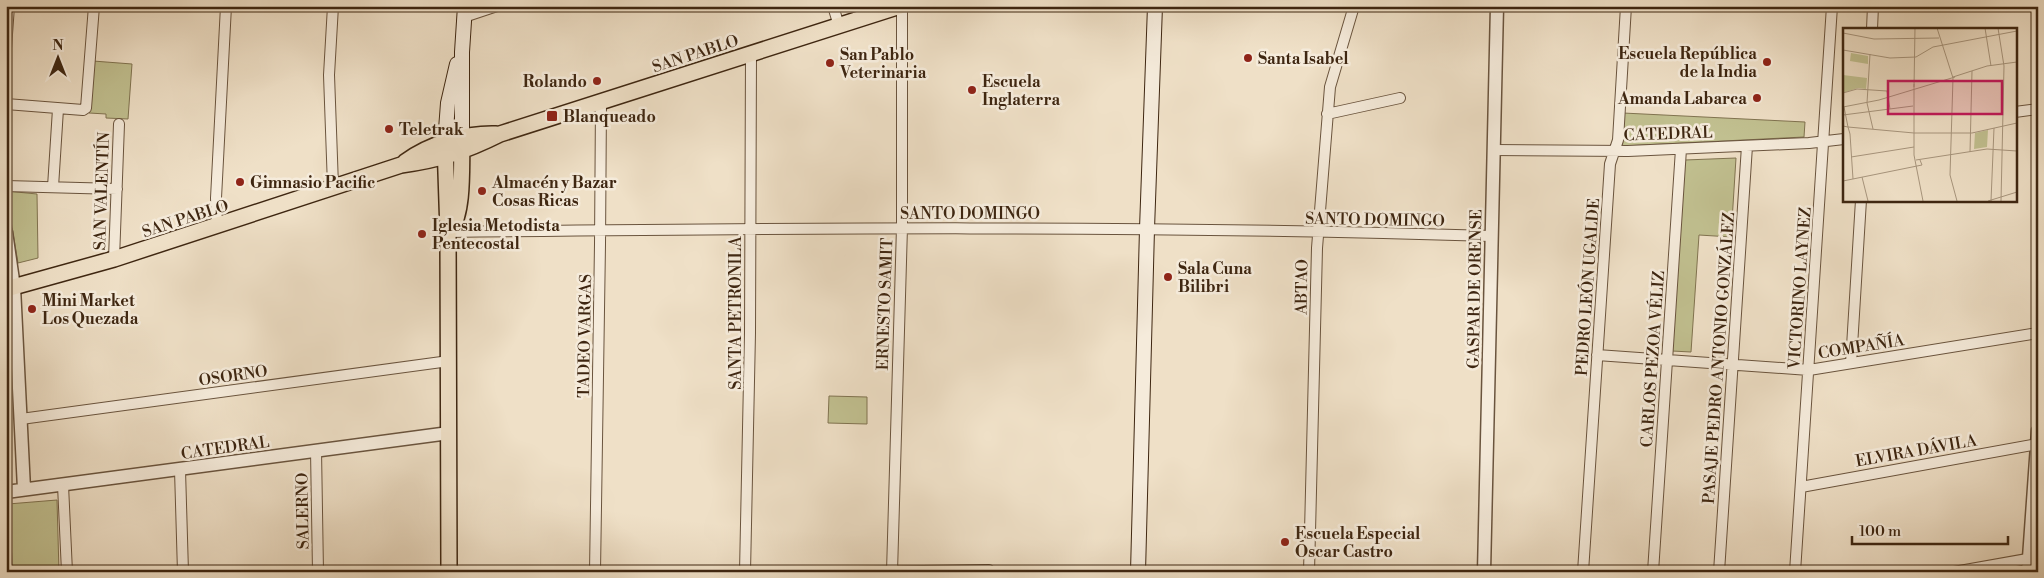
<svg xmlns="http://www.w3.org/2000/svg" width="2044" height="578" font-family="'Libre Bodoni',serif">
	<style>
		.green { fill: #c1c090; stroke: #807350 }
		.lines { fill: none; stroke-linecap: round; stroke-linejoin: round }
		.minor-casing { stroke: #6a543e; stroke-width: 12 }
		.tertiary-casing { stroke: #6a543e; stroke-width: 15 }
		.secondary-casing { stroke: #3e2611; stroke-width: 16 }
		.primary-casing { stroke: #3e2611; stroke-width: 18 }
		.minor { stroke: #f5ebdb; stroke-width: 10 }
		.tertiary { stroke: #f5ebdb; stroke-width: 12 }
		.secondary { stroke: #f5ebdb; stroke-width: 14 }
		.primary { stroke: #efe0c7; stroke-width: 15 }
		.poi-dot { fill: #8f2418; stroke: #f5ebdb; stroke-width: 2 }
		.labels { text-anchor: middle; stroke-width: 5; stroke-linejoin: round; paint-order: stroke }
		.street-label { font-size: 16px; fill: #3e2611; stroke: #f5ebdb }
		.poi-label { font-size: 16px; font-weight: bold; fill: #3e2611; stroke: #f5ebdb; text-anchor: start }
		.inset-road { fill: none; stroke: #a8967e; stroke-width: 1 }
		.view { fill: #c2185b; fill-opacity: 0.15; stroke: #c2185b; stroke-width: 2.5 }
		.inset-edge { fill: none; stroke: #3e2611; stroke-width: 2.5 }
	</style>
	<rect width="100%" height="100%" fill="#efe0c7"/>
	<filter id="stains"><feTurbulence type="fractalNoise" baseFrequency=".004" numOctaves="4"/><feColorMatrix values="0 0 0 0 .2 0 0 0 0 .09 0 0 0 0 .02 0 0 0 .5 -.17"/></filter>
	<radialGradient id="worn" r=".72"><stop offset=".6" stop-color="#630" stop-opacity="0"/><stop offset="1" stop-color="#630" stop-opacity=".3"/></radialGradient>
	<path class="green" d="M93 61 132 64 128 119 106 118V114L89 113Z
		M1623 113 1805 122 1804 137 1622 146Z
		M1736 158 1731 237 1699 235 1691 352 1672 351 1685 160Z
		M6 191 37 194 38 258 18 263Z
		M829 396 867 397V424L828 423Z
		M57 500 59 572H13L8 504Z"/>
	<g class="lines">
		<defs>
			<path id="minor" d="M333 6 329 75 333 186
				M833 6 839 26
				M464 17 497 6
				M1872 29 1873 6
				M6 48 9 6
				M6 104 83 110 86 108 94 6
				M2015 112 2038 109
				M1327 114 1400 98
				M1493 150 1628 151 1809 143 1844 139
				M6 186 117 189
				M53 187 58 109
				M217 226 216 198 226 6
				M448 232C796 228 1144 225 1491 236
				M114 259 119 124
				M1597 355 1809 370 2038 333
				M1851 363 1861 200
				M21 419 449 361
				M316 450 318 572
				M180 470 183 572
				M63 485 67 572
				M1801 487 2037 444
				M595 572 600 244 601 102
				M745 572 750 333 751 54
				M857 572 989 570
				M892 572 902 227V6
				M1309 572 1317 248 1330 87 1354 6
				M1583 572 1610 164 1618 140 1626 6
				M1653 572 1681 149
				M1719 572 1747 146
				M1795 572 1832 6
				M1954 572 2038 557"/>
			<path id="tertiary" d="M6 232 14 287 24 489
				M6 492 449 433
				M1484 572 1497 6
				M2028 572 2038 431"/>
			<path id="secondary" d="M462 138V52L465 6
				M445 143 448 103 457 64
				M1138 572 1147 229 1155 6"/>
			<path id="primary" d="M445 143 448 232 449 572
				M405 162C429 144 466 133 496 134
				M451 229C464 211 461 165 462 143
				M6 289 114 259 401 165C439 160 466 151 500 134L900 6"/>
		</defs>
		<use href="#minor" class="minor-casing"/>
		<use href="#tertiary" class="tertiary-casing"/>
		<use href="#secondary" class="secondary-casing"/>
		<use href="#primary" class="primary-casing"/>
		<use href="#minor" class="minor"/>
		<use href="#tertiary" class="tertiary"/>
		<use href="#secondary" class="secondary"/>
		<use href="#primary" class="primary"/>
	</g>
	<g class="poi-dot">
		<circle cx="1248" cy="58" r="5"/>
		<circle cx="1767" cy="62" r="5"/>
		<circle cx="830" cy="63" r="5"/>
		<circle cx="597" cy="81" r="5"/>
		<circle cx="972" cy="90" r="5"/>
		<circle cx="1757" cy="98" r="5"/>
		<rect x="546" y="110" width="12" height="12" rx="2.5"/>
		<circle cx="389" cy="129" r="5"/>
		<circle cx="240" cy="182" r="5"/>
		<circle cx="482" cy="191" r="5"/>
		<circle cx="422" cy="234" r="5"/>
		<circle cx="1168" cy="277" r="5"/>
		<circle cx="32" cy="309" r="5"/>
		<circle cx="1285" cy="542" r="5"/>
	</g>
	<g class="labels">
		<g class="street-label">
			<text transform="translate(695 53) rotate(-18)" y="6">SAN PABLO</text>
			<text transform="translate(1668 133) rotate(-2)" y="6">CATEDRAL</text>
			<text transform="translate(101 191) rotate(-88)" y="6">SAN VALENTÍN</text>
			<text x="970" y="219">SANTO DOMINGO</text>
			<text transform="translate(185 218) rotate(-18)" y="6">SAN PABLO</text>
			<text transform="translate(1375 219) rotate(1)" y="6">SANTO DOMINGO</text>
			<text transform="translate(1301 287) rotate(-89)" y="6">ABTAO</text>
			<text transform="translate(1587 287) rotate(-86)" y="6">PEDRO LEÓN UGALDE</text>
			<text transform="translate(1799 288) rotate(-86)" y="6">VICTORINO LAYNEZ</text>
			<text transform="translate(1474 289) rotate(-89)" y="6">GASPAR DE ORENSE</text>
			<text transform="translate(884 304) rotate(-88)" y="6">ERNESTO SAMIT</text>
			<text transform="translate(735 313) rotate(-90)" y="6">SANTA PETRONILA</text>
			<text transform="translate(584 336) rotate(-89)" y="6">TADEO VARGAS</text>
			<text transform="translate(1861 346) rotate(-9)" y="6">COMPAÑÍA</text>
			<text transform="translate(1718 358) rotate(-86)" y="6">PASAJE PEDRO ANTONIO GONZÁLEZ</text>
			<text transform="translate(1652 359) rotate(-86)" y="6">CARLOS PEZOA VÉLIZ</text>
			<text transform="translate(233 375) rotate(-8)" y="6">OSORNO</text>
			<text transform="translate(225 447) rotate(-8)" y="6">CATEDRAL</text>
			<text transform="translate(1916 450) rotate(-10)" y="6">ELVIRA DÁVILA</text>
			<text transform="translate(302 511) rotate(-91)" y="6">SALERNO</text>
		</g>
		<g class="poi-label">
			<text x="1757" y="59" text-anchor="end">Escuela República<tspan x="1757" dy="18">de la India</tspan></text>
			<text x="840" y="60">San Pablo<tspan x="840" dy="18">Veterinaria</tspan></text>
			<text x="1258" y="64">Santa Isabel</text>
			<text x="587" y="87" text-anchor="end">Rolando</text>
			<text x="982" y="87">Escuela<tspan x="982" dy="18">Inglaterra</tspan></text>
			<text x="1747" y="104" text-anchor="end">Amanda Labarca</text>
			<text x="563" y="122">Blanqueado</text>
			<text x="399" y="135">Teletrak</text>
			<text x="250" y="188">Gimnasio Pacific</text>
			<text x="492" y="188">Almacén y Bazar<tspan x="492" dy="18">Cosas Ricas</tspan></text>
			<text x="432" y="231">Iglesia Metodista<tspan x="432" dy="18">Pentecostal</tspan></text>
			<text x="1178" y="274">Sala Cuna<tspan x="1178" dy="18">Bilibri</tspan></text>
			<text x="42" y="306">Mini Market<tspan x="42" dy="18">Los Quezada</tspan></text>
			<text x="1295" y="539">Escuela Especial<tspan x="1295" dy="18">Óscar Castro</tspan></text>
		</g>
	</g>
	<g transform="translate(1843 28)">
		<rect width="174" height="174" fill="#efe0c7"/>
		<path d="M8 25 25 28V36L7 33ZM0 47 24 50 23 61 15 60 0 65ZM145 102 144 119 131 121 132 105Z" fill="#c1c090"/>
		<path class="inset-road" d="M94 0 110 50 107 147 114 173M142 0 148 38M155 0 161 38 158 173M0 5 31 11 96 10M0 22 47 30 73 29 90 19 174 3M27 26 24 75 30 101M110 49 144 38 174 34M71 56V127L80 173M71 59 72 0M0 65 14 61 44 63 47 81M0 79 36 72 112 49M1 79 5 99 71 105M0 87 70 78M0 98 5 99 7 106 10 151M71 105H129L174 95M127 124 129 43M8 129 71 119M73 132 144 121 174 123M19 149 25 173M0 153 79 137 77 132M145 173 174 164M148 173 151 100"/>
		<path class="view" d="M45 53H159V86H45Z"/>
		<rect width="174" height="174" class="inset-edge"/>
	</g>
	<rect width="2044" height="578" fill="none" stroke="#efe0c7" stroke-width="25"/>
	<rect x="8" y="8" width="2029" height="563" fill="none" stroke="#3e2611" stroke-width="2.5"/>
	<rect x="12" y="12" width="2019" height="553" fill="none" stroke="#3e2611"/>
	<g transform="translate(58 58)" stroke="#f5ebdb" stroke-width="4" paint-order="stroke">
	<path d="M0-4L9 19L0 12L-9 19Z" fill="#3e2611"/>
	<text y="-8" font-size="14" font-weight="bold" text-anchor="middle" fill="#3e2611">N</text>
	</g>
	<path d="M1852 536v8h156v-8" fill="none" stroke="#3e2611" stroke-width="2.5"/>
	<text x="1859" y="536" font-size="15" fill="#3e2611" stroke="#f5ebdb" stroke-width="4" paint-order="stroke">100 m</text>
	<rect width="100%" height="100%" filter="url(#stains)"/>
	<rect width="100%" height="100%" fill="url(#worn)"/>
</svg>
